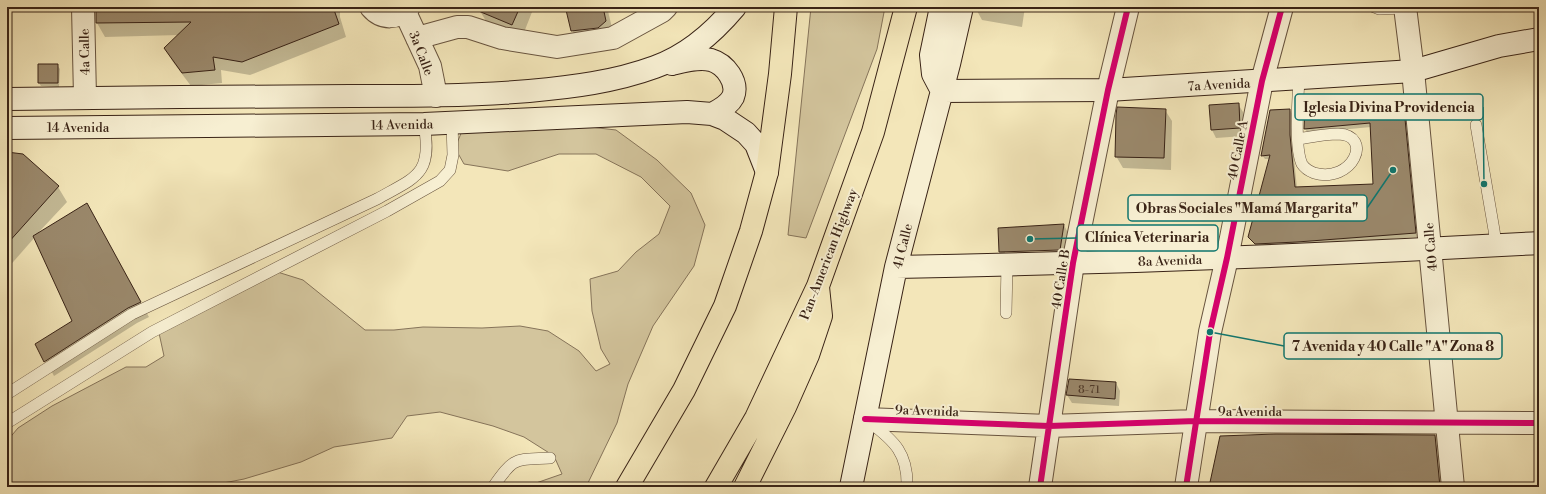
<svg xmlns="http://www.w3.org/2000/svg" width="1546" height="494" font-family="'Libre Bodoni',serif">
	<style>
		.green { fill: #d3c59d; stroke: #86745a }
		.shadow { fill: #0003; fill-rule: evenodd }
		.building { fill: #9a886b; stroke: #392316 }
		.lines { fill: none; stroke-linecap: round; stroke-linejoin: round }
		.service-casing { stroke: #68543f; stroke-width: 12 }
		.minor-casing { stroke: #68543f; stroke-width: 24 }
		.secondary-casing { stroke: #392316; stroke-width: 24 }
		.trunk-casing { stroke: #392316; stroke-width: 24 }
		.service { stroke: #f7efd2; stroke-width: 11 }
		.minor { stroke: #f7efd2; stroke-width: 22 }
		.secondary { stroke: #f7efd2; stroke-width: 22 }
		.trunk { stroke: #f3e6b9; stroke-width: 22 }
		.cycleway-casing { stroke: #f7efd2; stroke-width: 8 }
		.cycleway { stroke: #d6006c; stroke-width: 6 }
		.labels { text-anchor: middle; stroke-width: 4; stroke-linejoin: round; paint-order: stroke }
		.number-label { font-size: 11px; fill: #513c2b }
		.street-label { font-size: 13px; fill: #392316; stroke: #f7efd2 }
		.leader { fill: none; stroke: #0f766e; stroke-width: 1.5 }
		.callout-dot { fill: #0f766e; stroke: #f7efd2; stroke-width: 1.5 }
		.callout { fill: #f7efd2; stroke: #0f766e; stroke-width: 1.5 }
		.callout-label { font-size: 14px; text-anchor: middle; font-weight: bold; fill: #392316 }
	</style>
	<rect width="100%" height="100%" fill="#f3e6b9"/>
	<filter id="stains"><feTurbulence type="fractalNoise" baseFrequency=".005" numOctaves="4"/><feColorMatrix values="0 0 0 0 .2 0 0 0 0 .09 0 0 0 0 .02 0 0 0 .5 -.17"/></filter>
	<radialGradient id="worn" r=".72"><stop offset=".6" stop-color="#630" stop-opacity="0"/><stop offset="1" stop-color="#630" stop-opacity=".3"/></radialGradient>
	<path class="green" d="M811 7H885L877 49 806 238 788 235Z
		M564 124 616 130 657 160 691 193 705 225 694 266 653 326 628 384 617 423 586 487H535L536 483 562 474 554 456 524 437 493 426 440 412 407 416 392 438 334 447 301 462 244 479 203 487H7V441L18 428 52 406 126 367H146L164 356 159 333 271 270 303 280 365 330H394L423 327 482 328 520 326 548 331 579 351 596 371 610 364 601 349 592 311 590 279 618 271 636 252 659 234 670 206 641 177 596 154H559L508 171 464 164 455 148 462 131Z"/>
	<path class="shadow" d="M96 7H340V17L346 37 250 75 221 70 222 83 191 86 173 62 165 49 179 35 105 37 97 23Z
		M483 7H534L521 40 489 26 480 11Z
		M567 7H607L614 36 581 45 572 30Z
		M975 7H1025L1022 27 982 20Z
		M57 65 60 69 59 87 41 86 39 83Z
		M1402 99 1405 103 1418 237 1300 246 1258 248 1252 241 1270 159H1265L1262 155 1290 110 1292 114V140L1297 188 1374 185 1371 127 1308 133 1305 129 1306 108Z
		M1238 104 1243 112 1244 136 1216 138 1212 130Z
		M1165 110 1172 121 1171 170 1123 168 1116 156Z
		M7 153 58 187 67 202 38 233 95 219 149 317 137 323 54 376 37 344 73 322 35 237 7 269Z
		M1064 225 1070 237 1066 261 1007 264 1000 252ZM1065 249V251L1005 253V251Z
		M1116 383 1120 391 1119 406 1072 403 1067 395Z
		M1435 436 1444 451 1447 487H1210Z"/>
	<path class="building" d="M96 7H333L339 24 242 62 213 57 215 70 182 73 164 48 191 22 96 23Z
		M469 7H520L512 25Z
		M578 7H603L606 21 598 28 571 31 566 10Z
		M38 64H58V83H38Z
		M1403 98 1416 233 1297 242 1255 244 1248 237 1270 155 1261 156 1270 110 1290 109V135L1295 187 1373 184 1370 123 1304 129 1305 107Z
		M1239 103 1240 128 1211 130 1209 105Z
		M1117 107 1166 109 1164 158 1115 157 1116 115Z
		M7 152 23 154 59 186 7 244Z
		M87 203 141 302 128 308 44 362 35 344 72 321 33 236Z
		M1064 224 1060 250 999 252 998 228Z
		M1069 379 1116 382 1115 399 1066 395Z
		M1276 434 1435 435 1440 487H1209L1220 436Z"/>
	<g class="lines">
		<defs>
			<path id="service" d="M1374 7 1379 9 1405 8
				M1476 125 1494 230 1496 245
				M1298 139C1311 137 1325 134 1338 134 1374 135 1353 184 1314 173 1309 171 1305 169 1302 164 1294 148 1298 98 1299 79
				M1006 313 1007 265
				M7 394 132 314 377 199C416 177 433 175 424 124
				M869 422C895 441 908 454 907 487
				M7 423 152 332 387 211 440 181 450 170 453 155 452 123
				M493 487C515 456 514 460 550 458"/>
			<path id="minor" d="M83 7 85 97
				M371 7C382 20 398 19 409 7
				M1405 7 1413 71 1453 487
				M405 12 430 66 436 96
				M417 38 457 27H468L502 38 557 47 613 38 662 11 666 7
				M865 419 1049 426 1196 421 1539 423
				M1040 487 1073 263 1108 90 1128 7
				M1186 487 1210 332 1227 258 1262 81 1282 7"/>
			<path id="secondary" d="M941 7 931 55 933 74 942 91 1108 90 1413 71 1499 46 1539 39
				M672 64C684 61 698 57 711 60 725 64 739 82 733 97 729 105 720 110 712 114
				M7 99C122 97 236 97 351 96 410 96 469 96 529 91 572 87 614 82 655 67 686 56 714 32 735 7
				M7 128 424 124 687 112 712 114 725 119 746 133 756 144 767 172
				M896 267C1111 263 1325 255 1539 243
				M851 487 896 267 949 64 962 7"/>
			<path id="trunk" d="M627 487 684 390 725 306 751 231 767 172 780 74 786 7
				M716 487 756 418 818 286 873 132 906 7
				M745 487 785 407 808 355 821 316 818 287"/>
		</defs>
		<use href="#service" class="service-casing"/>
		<use href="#minor" class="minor-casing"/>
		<use href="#secondary" class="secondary-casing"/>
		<use href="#trunk" class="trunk-casing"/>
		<use href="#service" class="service"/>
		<use href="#minor" class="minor"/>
		<use href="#secondary" class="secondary"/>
		<use href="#trunk" class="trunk"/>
		<defs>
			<path id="cycleway" d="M865 419 1049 426 1196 421 1539 423
				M1040 487 1073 263 1108 90 1128 7
				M1186 487 1210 332 1227 258 1262 81 1282 7"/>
		</defs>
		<use href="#cycleway" class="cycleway-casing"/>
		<use href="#cycleway" class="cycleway"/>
	</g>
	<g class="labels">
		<g class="number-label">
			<text x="1089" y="393">8-71</text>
		</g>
		<g class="street-label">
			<text transform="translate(84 52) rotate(-91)" y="5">4a Calle</text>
			<text transform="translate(422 53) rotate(69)" y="5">3a Calle</text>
			<text transform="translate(1219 84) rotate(-3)" y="5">7a Avenida</text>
			<text transform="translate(402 124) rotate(-1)" y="5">14 Avenida</text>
			<text x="78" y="132">14 Avenida</text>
			<text transform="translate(1237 150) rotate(-79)" y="5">40 Calle A</text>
			<text transform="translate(902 246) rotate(-76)" y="5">41 Calle</text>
			<text transform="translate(1430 247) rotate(-95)" y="5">40 Calle</text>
			<text transform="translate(828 254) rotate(-69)" y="5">Pan-American Highway</text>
			<text transform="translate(1170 260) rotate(-2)" y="5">8a Avenida</text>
			<text transform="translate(1060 279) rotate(-81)" y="5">40 Calle B</text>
			<text transform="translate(927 410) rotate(2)" y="5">9a Avenida</text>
			<text x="1250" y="416">9a Avenida</text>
		</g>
	</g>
	<path class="leader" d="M1484 184L1483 107M1393 170L1367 208M1030 239L1077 238M1210 332L1284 346"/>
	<g class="callout-dot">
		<circle cx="1484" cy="184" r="4"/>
		<circle cx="1393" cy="170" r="4"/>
		<circle cx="1030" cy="239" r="4"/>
		<circle cx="1210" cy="332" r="4"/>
	</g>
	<g class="callout">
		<rect x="1295" y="94" width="188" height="26" rx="4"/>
		<rect x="1128" y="195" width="239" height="26" rx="4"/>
		<rect x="1077" y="225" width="141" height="26" rx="4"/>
		<rect x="1284" y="333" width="218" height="26" rx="4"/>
	</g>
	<g class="callout-label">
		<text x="1389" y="112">Iglesia Divina Providencia</text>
		<text x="1247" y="213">Obras Sociales "Mamá Margarita"</text>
		<text x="1147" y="242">Clínica Veterinaria</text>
		<text x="1393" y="351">7 Avenida y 40 Calle "A" Zona 8</text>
	</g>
	<rect width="1546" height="494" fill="none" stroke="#f3e6b9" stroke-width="24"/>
	<rect x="8" y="8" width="1530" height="478" fill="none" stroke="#392316" stroke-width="2"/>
	<rect x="12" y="12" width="1522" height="470" fill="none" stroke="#392316"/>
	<rect width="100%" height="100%" filter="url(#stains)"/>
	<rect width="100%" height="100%" fill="url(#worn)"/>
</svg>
